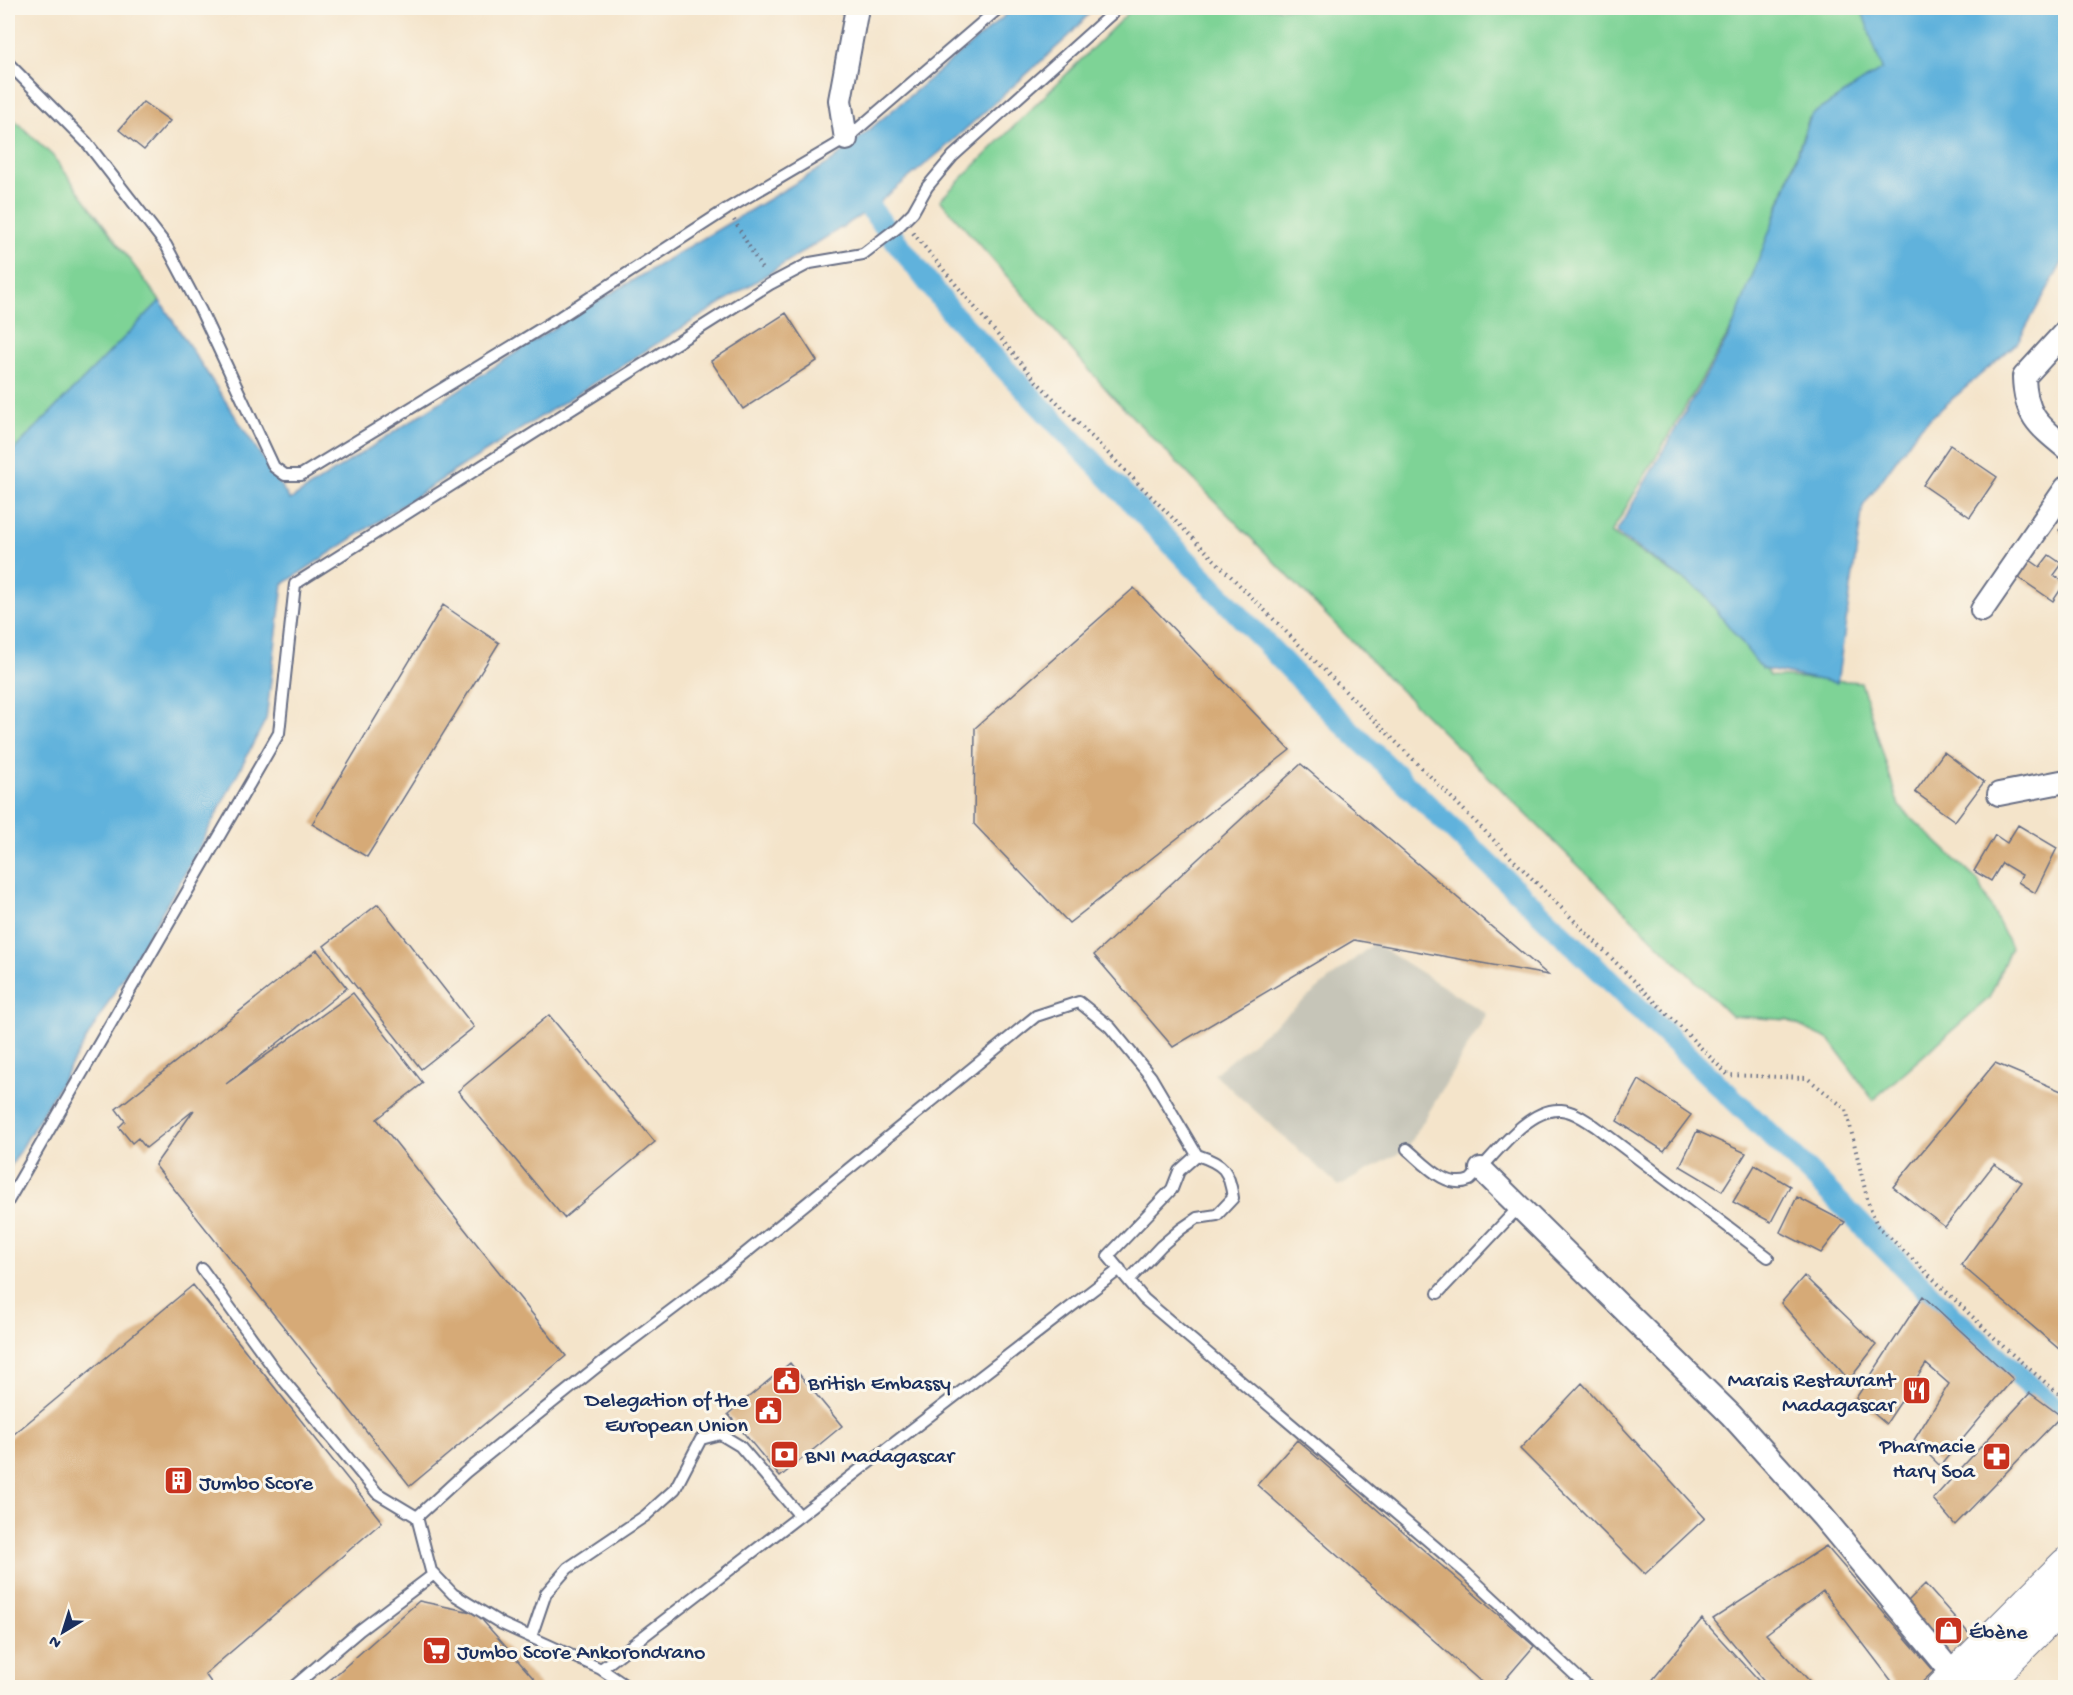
<svg xmlns="http://www.w3.org/2000/svg" width="2073" height="1695" font-family="'Gochi Hand',sans-serif">
	<style>
		.industrial { fill: #c6c5b8 }
		.green { fill: #7ed396; stroke: #4c817a; stroke-width: 1.5 }
		.water { fill: #61b2dc; stroke: #3e709d; stroke-width: 1.5 }
		.lines { fill: none; stroke-linecap: round; stroke-linejoin: round }
		.canal { stroke: #61b2dc; stroke-width: 22 }
		.building { fill: #d6aa77 }
		.lane-casing { stroke: #676e84; stroke-width: 14 }
		.street-casing { stroke: #676e84; stroke-width: 26 }
		.secondary-casing { stroke: #676e84; stroke-width: 34 }
		.path { stroke: #676e84; stroke-width: 4; stroke-dasharray: 1.5 4.5; stroke-linecap: butt }
		.lane { stroke: #fff; stroke-width: 10 }
		.street { stroke: #fff; stroke-width: 22 }
		.secondary { stroke: #fff; stroke-width: 32 }
		.labels { text-anchor: middle; stroke-width: 6; stroke-linejoin: round; paint-order: stroke }
		.poi-label { font-size: 22px; fill: #1b2f5e; stroke: #fbf7ec; text-anchor: start }
	</style>
	<rect width="100%" height="100%" fill="#fbf7ec"/>
	<filter id="ink" filterUnits="userSpaceOnUse"><feTurbulence type="fractalNoise" baseFrequency=".0167" numOctaves="2"/><feDisplacementMap in="SourceGraphic" scale="12" xChannelSelector="R" yChannelSelector="G"/><feConvolveMatrix kernelMatrix="1 2 1 2 8 2 1 2 1" color-interpolation-filters="sRGB"/></filter>
	<filter id="wash" filterUnits="userSpaceOnUse"><feTurbulence type="fractalNoise" baseFrequency=".008" numOctaves="4" result="noise"/><feDisplacementMap in="SourceGraphic" scale="24" xChannelSelector="R" yChannelSelector="G"/><feGaussianBlur stdDeviation="1.35" result="paint"/><feColorMatrix in="noise" values="0 0 0 0 0 0 0 0 0 0 0 0 0 0 0 0 0 1.4 0 .05"/><feComposite in="paint" operator="in"/></filter>
	<g filter="url(#wash)">
		<rect width="100%" height="100%" fill="#f4e4ca"/>
		<path class="industrial" d="M1374 943 1487 1014 1407 1149 1339 1186 1214 1074Z"/>
		<path class="green" d="M1133 8H1861L1884 68 1809 118 1743 309 1611 533 1701 591 1770 676 1861 682 1899 806 1978 881 2011 947 1989 998 1873 1100 1830 1040 1787 1020 1731 1016 1381 671 1113 397 940 200Z
			M8 114 53 156 160 301 8 456Z"/>
		<path class="water" d="M1014 8H1094L1069 36 940 152 871 209 456 470 283 584 266 719 190 865 8 1171V456L160 301 290 500 563 322 831 162Z
			M1861 8H2065V258L2017 343 1919 428 1863 506 1837 683 1762 669 1702 592 1616 533 1730 334 1783 196 1811 115 1882 69Z"/>
		<g class="lines">
			<path class="canal" d="M871 209 952 313 1329 710 1807 1170 1954 1318 2066 1418"/>
		</g>
		<g id="blocks">
			<path class="building" d="M143 102 170 121 144 150 119 130Z
				M786 313 817 361 743 409 711 361Z
				M1950 445 1997 477 1970 517 1923 485Z
				M2066 524V537L2059 530Z
				M2049 555 2062 564 2054 575 2065 583 2053 601 2015 575 2027 558 2040 567Z
				M1134 588 1290 750 1069 923 974 824 975 728Z
				M443 605 499 643 367 857 312 824Z
				M1944 752 1984 782 1955 821 1915 792Z
				M1301 764 1548 975 1354 940 1173 1047 1094 955Z
				M2018 825 2057 848 2035 893 2018 882 2022 875 2002 863 1991 881 1974 871 1995 835 2007 843Z
				M378 904 474 1027 421 1069 324 946Z
				M317 950 347 988 226 1084 353 993 423 1083 377 1119 566 1356 410 1486 155 1165 194 1110 146 1148 138 1138 132 1143 119 1127 125 1121 116 1109Z
				M549 1015 655 1142 564 1218 458 1091Z
				M1995 1063 2066 1093V1355L1961 1265 2022 1182 1994 1164 1945 1227 1893 1187Z
				M1639 1080 1691 1115 1664 1151 1617 1121Z
				M1697 1131 1746 1153 1722 1191 1680 1166Z
				M1755 1165 1790 1186 1771 1222 1733 1202Z
				M1797 1197 1845 1222 1821 1253 1780 1232Z
				M1804 1276 1876 1345 1849 1380 1781 1303Z
				M193 1285 382 1522 205 1674 215 1688H8V1439Z
				M1923 1296 2013 1379 1940 1466 1914 1440 1949 1384 1926 1364 1886 1424 1856 1398Z
				M790 1363 842 1426 780 1477 728 1414Z
				M1582 1383 1705 1518 1645 1574 1520 1449Z
				M2030 1393 2061 1416 1955 1525 1933 1499Z
				M1297 1440 1534 1646 1498 1688H1488L1257 1485Z
				M1826 1546 1934 1671 1916 1688H1897L1823 1591 1766 1634 1816 1688H1770L1713 1619Z
				M1925 1584 1972 1637 1949 1661 1900 1609Z
				M419 1601 476 1613 542 1688H321Z
				M1702 1619 1765 1688H1646Z"/>
		</g>
	</g>
	<g filter="url(#ink)">
		<use href="#blocks" fill-opacity="0" stroke="#676e84" stroke-width="1.5"/>
		<g class="lines">
			<defs>
				<path id="lane" d="M8 63 87 143 166 245 201 311 274 467 285 475H301L560 317 727 209 846 139 999 8
					M1407 1149C1424 1163 1446 1190 1470 1180 1493 1158 1527 1107 1561 1110 1573 1111 1584 1119 1595 1126L1768 1257
					M8 1201 279 733 295 584 770 284 810 263 863 254 897 228 913 212 927 187 953 156 1118 8
					M202 1269 275 1370 377 1493 417 1517
					M1130 1279 1161 1246 1181 1229 1197 1218 1217 1215 1233 1198C1229 1170 1224 1164 1197 1155L1179 1171 1172 1189 1108 1256 1144 1299 1466 1573 1589 1688
					M1438 1293 1519 1207
					M531 1637 546 1593 568 1568 645 1516 675 1489 701 1439 720 1434 740 1446 800 1516
					M601 1669 1120 1269
					M292 1688 360 1630 434 1574
					M629 1688 601 1669 502 1624 453 1594 431 1571 417 1517 466 1472 604 1361 726 1269 1036 1016 1079 1002 1110 1027 1151 1077 1197 1155"/>
				<path id="street" d="M846 139 840 100 857 8
					M2066 331 2024 377C2025 415 2038 425 2066 448
					M1982 610 2066 488
					M1999 794 2066 781
					M1481 1169 1731 1415 1823 1517 1954 1675"/>
				<path id="secondary" d="M1942 1688 2066 1564
					M1979 1688 2066 1602"/>
			</defs>
			<use href="#lane" class="lane-casing"/>
			<use href="#street" class="street-casing"/>
			<use href="#secondary" class="secondary-casing"/>
			<path class="path" d="M734 220 763 271
				M913 233 1036 381 1728 1075 1807 1078 1846 1109 1868 1202 1877 1225 2006 1349 2066 1400"/>
			<use href="#lane" class="lane"/>
			<use href="#street" class="street"/>
			<use href="#secondary" class="secondary"/>
		</g>
	</g>
	<defs>
		<symbol id="civic-square" viewBox="-11 -11 22 22"><rect x="-9" y="-9" width="18" height="18" rx="4" fill="#c8321e" stroke="#fbf7ec"/><path d="M-.6-6.5H3V-4.5H.6V-3L4-1V1h2V6H-6V1h2V-1L-.6-3ZM-1.2 2.5V6h2.4V2.5Z" fill="#fff"/></symbol>
		<symbol id="restaurant-square" viewBox="-11 -11 22 22"><rect x="-9" y="-9" width="18" height="18" rx="4" fill="#c8321e" stroke="#fbf7ec"/><path d="M-5-6h1v4h1v-4h1v4h1v-4h1v5L-1.5 .5V6h-2V.5L-5-1ZM5-6V6H3V1.5H1.5Q1.5-4 5-6Z" fill="#fff"/></symbol>
		<symbol id="bank-square" viewBox="-11 -11 22 22"><rect x="-9" y="-9" width="18" height="18" rx="4" fill="#c8321e" stroke="#fbf7ec"/><path d="M-6-4H6V4H-6ZM0-2.3a2.3 2.3 0 1 0 0 4.6a2.3 2.3 0 1 0 0-4.6Z" fill="#fff"/></symbol>
		<symbol id="pharmacy-square" viewBox="-11 -11 22 22"><rect x="-9" y="-9" width="18" height="18" rx="4" fill="#c8321e" stroke="#fbf7ec"/><path d="M-2-6h4v4h4v4h-4v4h-4v-4h-4v-4h4Z" fill="#fff"/></symbol>
		<symbol id="building-square" viewBox="-11 -11 22 22"><rect x="-9" y="-9" width="18" height="18" rx="4" fill="#c8321e" stroke="#fbf7ec"/><path d="M-4-6H4V6H1V3H-1V6H-4ZM-2.5-4.3h1.7v1.8h-1.7ZM.8-4.3h1.7v1.8H.8ZM-2.5-1h1.7V.8h-1.7ZM.8-1h1.7V.8H.8Z" fill="#fff"/></symbol>
		<symbol id="shop-square" viewBox="-11 -11 22 22"><rect x="-9" y="-9" width="18" height="18" rx="4" fill="#c8321e" stroke="#fbf7ec"/><path d="M-5-2.5h2.3a2.7 3.5 0 0 1 5.4 0H5L5.5 6h-11ZM-1.5-2.5h3a1.5 2.3 0 0 0-3 0Z" fill="#fff"/></symbol>
		<symbol id="supermarket-square" viewBox="-11 -11 22 22"><rect x="-9" y="-9" width="18" height="18" rx="4" fill="#c8321e" stroke="#fbf7ec"/><path d="M-6-5.5h2.5l.6 2H6L4.5 2H-2.5L-4.4-4H-6ZM-1.5 3.2a1.3 1.3 0 1 0 .1 0ZM3 3.2a1.3 1.3 0 1 0 .1 0Z" fill="#fff"/></symbol>
	</defs>
	<g fill-rule="evenodd">
		<use href="#civic-square" x="770" y="1364" width="33" height="33"/>
		<use href="#restaurant-square" x="1900" y="1374" width="33" height="33"/>
		<use href="#civic-square" x="752" y="1394" width="33" height="33"/>
		<use href="#bank-square" x="768" y="1438" width="33" height="33"/>
		<use href="#pharmacy-square" x="1980" y="1440" width="33" height="33"/>
		<use href="#building-square" x="162" y="1464" width="33" height="33"/>
		<use href="#shop-square" x="1932" y="1614" width="33" height="33"/>
		<use href="#supermarket-square" x="420" y="1634" width="33" height="33"/>
	</g>
	<g class="labels">
		<g class="poi-label">
			<text x="1895" y="1386" text-anchor="end">Marais Restaurant<tspan x="1895" dy="25">Madagascar</tspan></text>
			<text x="808" y="1389">British Embassy</text>
			<text x="748" y="1406" text-anchor="end">Delegation of the<tspan x="748" dy="25">European Union</tspan></text>
			<text x="1975" y="1452" text-anchor="end">Pharmacie<tspan x="1975" dy="25">Hary Soa</tspan></text>
			<text x="805" y="1462">BNI Madagascar</text>
			<text x="199" y="1489">Jumbo Score</text>
			<text x="1969" y="1638">Ébène</text>
			<text x="457" y="1658">Jumbo Score Ankorondrano</text>
		</g>
	</g>
	<rect width="2073" height="1695" fill="none" stroke="#fbf7ec" stroke-width="30"/>
	<g transform="translate(63 1632) rotate(218)" stroke="#fbf7ec" stroke-width="4.5" paint-order="stroke">
	<path d="M0-4.5L10 22L0 15L-10 22Z" fill="#1b2f5e"/>
	<text y="-9" font-size="16" font-weight="bold" text-anchor="middle" fill="#1b2f5e">N</text>
	</g>
</svg>
